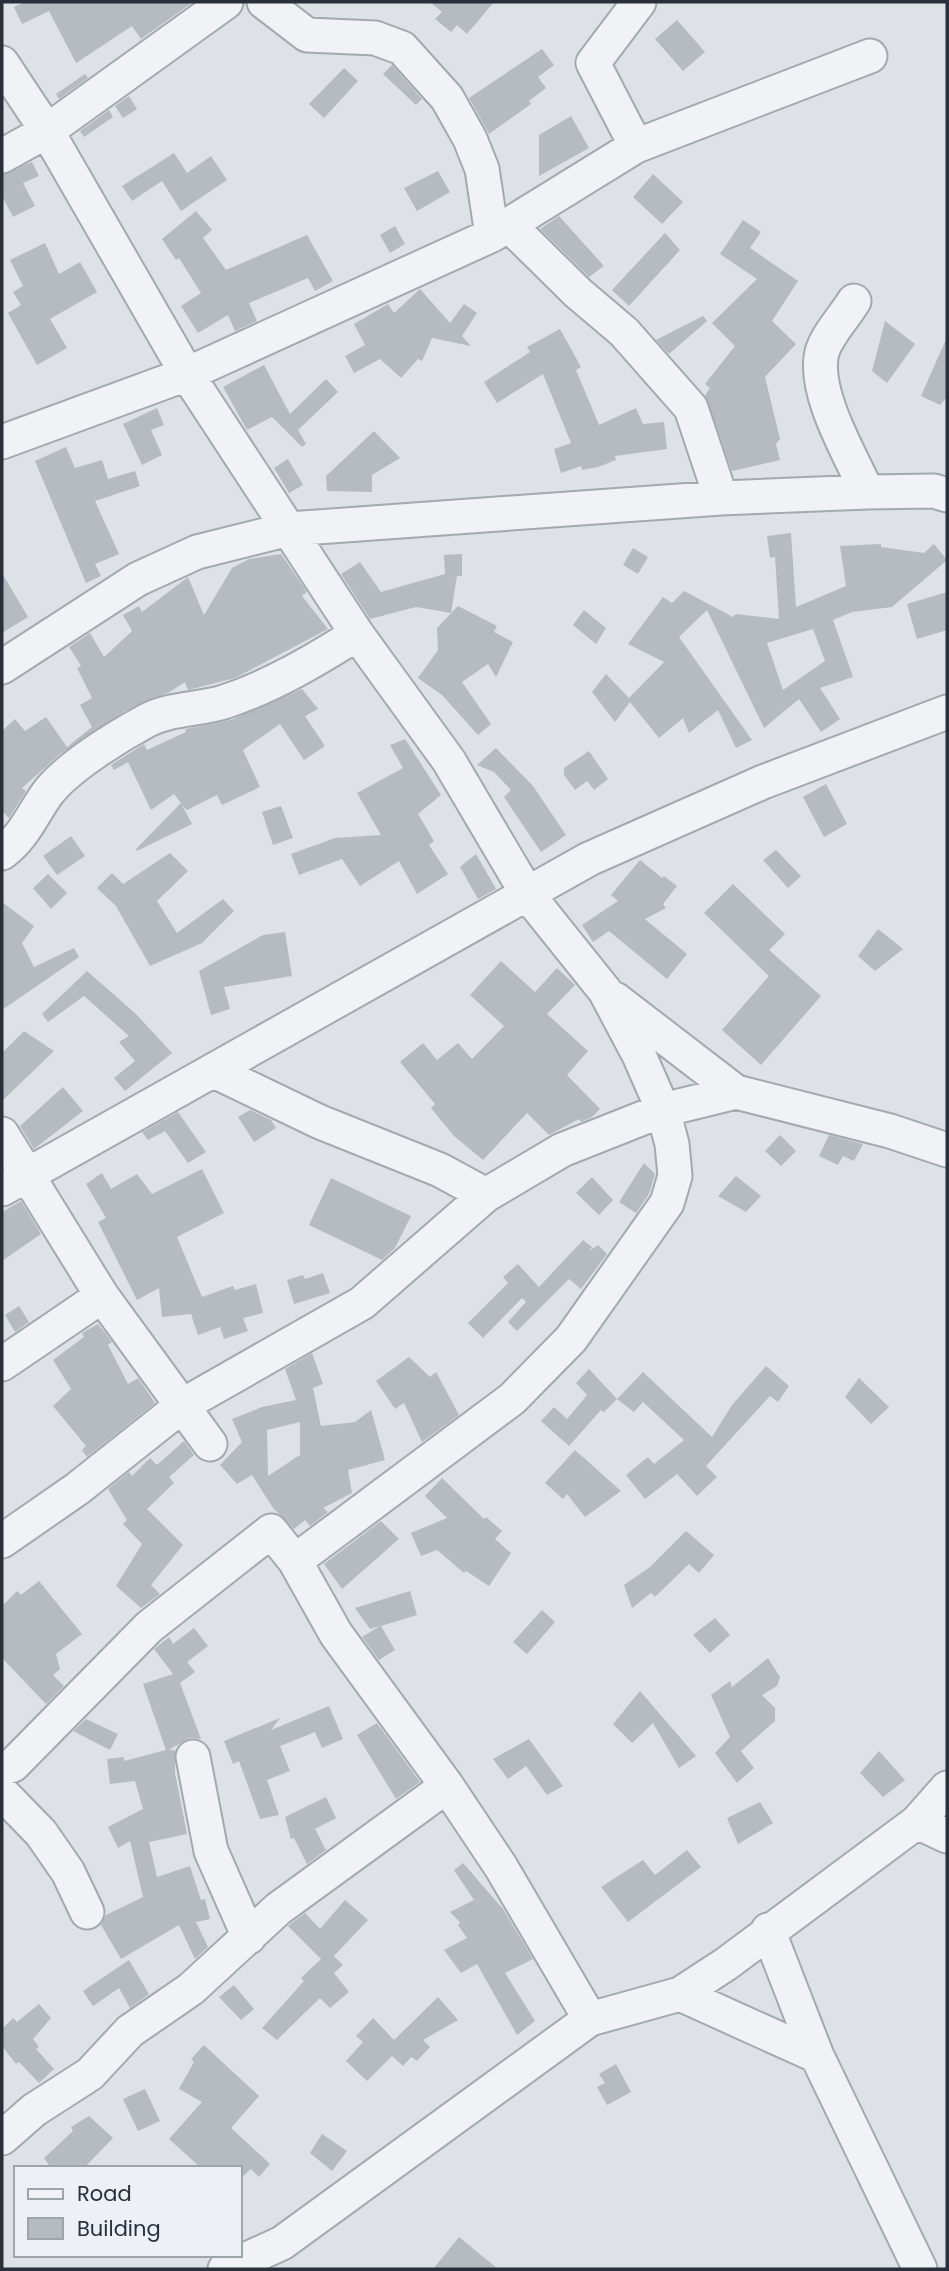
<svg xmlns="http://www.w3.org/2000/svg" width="949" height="2271" font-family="Poppins,sans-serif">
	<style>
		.building { fill: #b6bbc2; fill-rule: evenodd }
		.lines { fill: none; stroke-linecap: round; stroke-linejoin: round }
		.minor-casing { stroke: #a4a8af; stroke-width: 37 }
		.minor { stroke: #f0f2f5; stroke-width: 33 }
	</style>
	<rect width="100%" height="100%" fill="#dee1e6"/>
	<path class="building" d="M25 2H193L141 39 132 26 76 63 49 11 22 24 14 7Z
		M430 2H494L467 34 457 25 451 32 435 19 442 12Z
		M677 20 705 52 683 71 655 39Z
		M542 49 554 65 538 77 546 88 529 101 531 104 489 134 469 98Z
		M392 65 422 99 416 105 383 74Z
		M344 68 358 81 324 118 309 104Z
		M85 74 88 78 59 99 56 94Z
		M129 96 137 109 123 118 115 106Z
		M109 110 113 117 84 137 80 131Z
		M571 116 589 148 539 176V135Z
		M174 153 187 173 211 156 227 180 181 211 162 181 132 201 122 186Z
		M32 162 39 176 23 183 35 206 13 217 2 196V175Z
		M438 171 450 192 417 211 404 188Z
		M653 174 683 202 662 224 633 197Z
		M196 211 212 230 203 238 226 270 307 235 333 281 315 291 308 278 249 303 257 321 235 331 228 315 198 333 181 306 201 293 179 258 176 260 162 239Z
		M559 216 604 266 589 277 540 229Z
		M743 220 761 232 750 248 798 281 772 321 796 344 765 377 780 439 776 444 780 460 732 471 705 395 710 388 705 384 735 346 712 323 757 279 720 254Z
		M395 226 405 244 390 253 380 235Z
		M665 233 680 250 629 306 612 290Z
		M45 243 59 274 80 262 97 292 50 319 67 348 37 365 8 313 21 305 13 292 23 286 10 260Z
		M420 289 450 323 464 304 477 313 462 336 471 346 432 338 422 361 418 359 401 378 380 359 354 373 345 356 365 345 354 324 388 304 394 313Z
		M703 316 707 321 669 354 656 340Z
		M885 321 915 344 887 383 872 371Z
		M560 329 581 367 576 370 599 425 636 408 643 424 664 422 667 449 615 456 616 460 598 467 582 470 581 466 561 473 554 449 571 443 543 374 497 403 484 382 530 352 527 347Z
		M947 337V397L940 405 921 396Z
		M264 365 290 414 326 379 338 392 298 430 306 444 302 447 272 417 247 430 223 387Z
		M157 408 164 425 151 430 162 455 142 465 123 424Z
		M374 431 400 458 372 475V492L327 491 326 476Z
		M66 447 75 468 102 460 108 479 135 471 140 486 95 501 119 554 95 564 101 576 86 583 35 461Z
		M288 459 303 485 289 493 274 468Z
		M791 533 796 607 846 586 840 546 881 544V547L924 553 934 544 947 560 892 607 852 612 833 620 853 677 820 688 840 719 821 732 799 699 764 728 707 610 679 637 752 740 736 748 718 710 689 733 683 718 659 738 630 702 615 722 592 692 606 674 629 698 664 662 628 644 663 597 672 603 684 591 733 617 736 614 779 619 775 557 770 558 767 536ZM813 629 825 661 783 690 767 643Z
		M633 548 648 557 638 574 623 565Z
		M281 554 307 592 302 596 328 629 235 678 188 690 185 682 168 693 125 711 59 755 22 788 26 791 9 818 2 811V731L15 719 25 731 46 717 67 747 92 727 80 705 92 698 77 668 81 666 69 647 90 633 104 657 132 631 123 615 139 606 142 612 188 577 204 615 232 568 249 559Z
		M462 554V576H457L451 613 416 607 370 619 341 574 360 562 381 592 445 574 444 555Z
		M2 573 28 617 2 633Z
		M947 592V630L917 639 907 604Z
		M458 606 497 626 494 632 513 642 496 677 488 664 462 682 491 724 478 735 442 695 418 678 438 650 437 628Z
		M584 610 606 628 596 644 573 625Z
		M302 689 318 709 305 716 325 746 304 760 280 724 243 750 260 787 222 805 217 795 187 810 182 805 192 824 137 851 136 849 181 803 174 794 151 810 128 762 114 770 111 765 144 744 147 750 186 732 185 729 231 720Z
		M405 739 441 795 418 814 434 841 429 845 448 874 417 894 399 861 360 886 342 859 299 875 291 854 335 838 381 835 357 793 403 768 390 745Z
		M496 748 533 786 566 835 541 852 504 797 511 790 494 772 477 765Z
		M589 751 608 779 594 790 587 781 575 790 564 775V768Z
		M826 784 847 824 824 837 803 797Z
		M281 806 293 838 273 845 262 812Z
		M71 836 85 856 57 875 43 856Z
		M776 850 801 876 788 888 763 860Z
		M170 853 188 871 157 901 177 933 223 899 234 911 202 943 150 966 116 906 97 888 112 873 123 884Z
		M476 854 496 889 478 899 460 867Z
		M640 860 662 878 664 876 677 886 663 904 666 908 645 919 687 954 667 979 609 931 593 942 582 925 618 901 611 895Z
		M48 874 67 893 51 909 33 888Z
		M733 884 785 934 769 950 821 996 761 1065 722 1030 769 976 704 913Z
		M2 902 34 926 22 943 34 967 74 948 79 957 2 1010Z
		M878 929 903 949 875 971 858 956Z
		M285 932 292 976 224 987 230 1009 211 1015 199 971 263 935Z
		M501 961 535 992 557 968 575 985 547 1014 588 1051 567 1075 600 1109 592 1117 581 1122 579 1119 549 1135 527 1113 483 1160 454 1136 431 1108 435 1104 400 1062 423 1043 437 1060 458 1043 472 1059 504 1026 470 995Z
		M87 971 136 1014 172 1053 125 1091 114 1078 135 1061 119 1042 129 1036 84 996 48 1022 42 1014Z
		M24 1031 54 1051 2 1101V1053Z
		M63 1087 83 1111 34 1149 20 1126Z
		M250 1110 271 1120 276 1128 254 1142 238 1117Z
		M178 1112 206 1152 188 1163 165 1131 148 1140 142 1132Z
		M780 1135 796 1151 781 1166 765 1151Z
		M829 1135 863 1144 854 1161 843 1156 838 1165 819 1156Z
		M644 1163 655 1174 649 1194 636 1213 619 1202Z
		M202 1169 224 1213 177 1237 202 1297 233 1286 235 1290 256 1284 263 1313 243 1318 248 1331 224 1339 220 1327 198 1335 191 1314 162 1317 159 1288 137 1300 98 1222 106 1218 86 1184 102 1173 111 1189 137 1174 152 1194Z
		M736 1176 761 1196 746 1212 718 1196Z
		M592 1177 613 1200 599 1215 576 1193Z
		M331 1178 411 1216 395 1248 382 1260 309 1225Z
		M21 1201 41 1234 2 1261V1212Z
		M583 1240 592 1247 589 1251 598 1245 607 1254 581 1289 569 1279 517 1331 508 1322 526 1302 522 1298 483 1338 468 1323 508 1283 503 1277 518 1264 539 1287Z
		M323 1273 330 1293 294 1304 287 1280 303 1275 305 1279Z
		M19 1306 29 1322 15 1332 5 1315Z
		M98 1324 112 1342 108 1345 128 1384 138 1378 155 1403 87 1457 82 1450 86 1446 53 1406 71 1389 53 1360 84 1337 82 1333Z
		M312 1353 323 1384 313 1388 321 1426 355 1422 371 1410 385 1460 348 1470 352 1493 323 1508 328 1512 310 1526 305 1520 294 1529 273 1508 252 1475 237 1484 220 1465 242 1442 232 1419 262 1407 296 1400 285 1369ZM300 1422V1455L268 1476 267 1430Z
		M409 1357 430 1377 436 1372 459 1415 422 1442 404 1403 395 1409 376 1381Z
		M766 1366 789 1386 778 1402 770 1396 706 1466 717 1477 697 1496 677 1474 645 1499 626 1475 648 1457 654 1464 684 1440 643 1402 634 1412 617 1399 643 1372 712 1437 732 1405Z
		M589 1369 617 1399 604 1412 601 1410 569 1446 541 1421 554 1407 567 1419 587 1395 576 1383Z
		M859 1378 889 1407 871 1424 845 1397Z
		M184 1441 194 1455 169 1477 174 1483 147 1509 183 1545 151 1585 160 1594 141 1608 116 1586 142 1544 123 1524 127 1520 108 1489 129 1472 132 1476 150 1458 157 1465Z
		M575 1450 621 1491 585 1517 567 1494 563 1499 545 1483Z
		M442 1478 484 1519 486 1517 502 1531 495 1539 511 1553 489 1586 466 1571 464 1573 437 1550 421 1556 411 1533 447 1518 425 1496Z
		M381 1521 399 1539 342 1589 324 1564Z
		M686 1531 714 1555 699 1573 689 1564 655 1597 651 1593 632 1608 624 1585 650 1567Z
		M39 1581 82 1634 56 1654 60 1669 53 1675 64 1686 46 1704 2 1658V1606L17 1591 21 1595Z
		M410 1591 417 1615 381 1626 395 1650 379 1660 362 1637 380 1626 370 1629 355 1608Z
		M542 1610 555 1622 527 1654 513 1642Z
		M715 1618 730 1635 710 1653 693 1635Z
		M194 1628 208 1646 187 1662 195 1672 180 1683 201 1739 189 1738 169 1750H175V1773L187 1834 149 1842 157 1877 190 1866 201 1900 205 1899 210 1919 196 1922 208 1947 195 1959 179 1925 121 1959 101 1925 106 1915 143 1897 130 1841 118 1848 108 1827 143 1809 135 1781 110 1784 107 1759 124 1757V1761L166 1750 143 1684 173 1674 154 1649 169 1637 173 1644Z
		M768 1658 780 1677 777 1686 762 1695 775 1708V1721L741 1751 754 1768 737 1783 715 1753 730 1737 711 1695 730 1681 732 1687Z
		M640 1691 696 1756 679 1768 653 1723 632 1743 613 1724Z
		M329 1706 343 1739 322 1748 315 1732 280 1746 290 1771 267 1780 279 1815 260 1819 239 1761 233 1764 224 1741 280 1718 271 1730Z
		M86 1719 118 1734 110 1750 73 1731Z
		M377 1723 420 1782 396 1799 357 1735Z
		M529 1739 563 1786 547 1795 526 1766 508 1779 493 1759Z
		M879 1751 905 1780 883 1797 860 1773Z
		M326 1797 336 1818 315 1829 326 1850 307 1864 294 1838 291 1839 285 1817Z
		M760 1802 773 1823 738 1844 727 1818Z
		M687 1850 701 1867 628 1922 601 1887 643 1860 655 1875Z
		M463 1863 503 1909 533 1959 505 1973 535 2021 517 2035 477 1964 461 1973 444 1950 467 1938 458 1925 460 1922 450 1912 474 1900 454 1870Z
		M345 1900 368 1920 334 1956 343 1965 334 1973 349 1992 330 2008 320 1998 277 2040 262 2028 304 1981 301 1978 321 1959 288 1926 305 1913 320 1929Z
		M129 1960 149 1994 130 2008 119 1988 93 2006 83 1991Z
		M234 1985 254 2009 241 2020 219 1997Z
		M438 1997 458 2020 423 2040 430 2047 417 2061 411 2057 403 2066 392 2056 367 2081 346 2061 363 2042 356 2036 373 2018 394 2040Z
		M39 2004 51 2018 33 2039 39 2047 36 2049 54 2069 39 2083 19 2062 16 2064 2 2046V2029L13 2018 17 2022Z
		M204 2045 259 2096 231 2128 270 2164 259 2177 251 2169 240 2179V2168H201L169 2139 202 2102 179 2089 194 2062 191 2059Z
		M616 2064 631 2092 607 2105 597 2087 605 2083 599 2074Z
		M145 2089 160 2121 138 2131 123 2099Z
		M89 2116 113 2138 84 2168H51L44 2158 73 2131 71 2127Z
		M322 2134 347 2151 332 2171 310 2153Z
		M459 2237 498 2269H433Z"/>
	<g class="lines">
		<defs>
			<path id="minor" d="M264 2 307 35 375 38 402 48 447 98 470 139 482 169 492 235
				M2 63 47 131 187 374 357 634 449 761 528 895 605 991 639 1055 663 1110 672 1144 675 1176 667 1203 571 1339 512 1399 295 1561
				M636 146 870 56
				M2 156 47 131 226 2
				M510 226 578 293 624 332 691 408 721 498
				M854 301C845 316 827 335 822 352 812 392 851 456 867 492
				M2 442 187 374 492 235 636 146 593 63 639 2
				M2 667 138 579 197 552 289 529 721 498 867 492 934 491 947 495
				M2 853C24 837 32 815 47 794 66 768 118 736 146 721 170 708 198 710 224 702 272 686 314 661 357 634
				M615 999 736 1092
				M214 1071 320 1122 440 1170 486 1195
				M2 1134 102 1296 210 1444
				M2 1189 589 859 763 782 947 712
				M2 1364 102 1296
				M2 1541 77 1489 183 1405 362 1303 486 1195 562 1150 663 1110 736 1092 890 1131 947 1150
				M193 1757 211 1851 249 1937
				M2 1769 13 1765 149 1627 271 1531 295 1561 336 1634 447 1786 501 1867 590 2019
				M2 1793 41 1833 68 1872 87 1912
				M917 1822 947 1836
				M768 1930 817 2056 920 2269
				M680 1994 817 2056
				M2 2138 34 2110 90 2074 130 2031 191 1989 278 1909 447 1786
				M225 2269 282 2243 590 2019 680 1994 726 1964 917 1822 947 1788"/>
		</defs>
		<use href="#minor" class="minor-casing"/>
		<use href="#minor" class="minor"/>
	</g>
	<rect width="949" height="2271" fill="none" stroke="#29303b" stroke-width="7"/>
	<rect x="14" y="2166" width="228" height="91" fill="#edf0f4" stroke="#9fa3aa" stroke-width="2"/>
	<rect x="28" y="2189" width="35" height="10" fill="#f0f2f5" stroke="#9fa3aa" stroke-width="2"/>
	<text x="77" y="2201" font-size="21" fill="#29303b">Road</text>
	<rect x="28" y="2218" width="35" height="21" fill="#b6bbc2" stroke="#9fa3aa" stroke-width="2"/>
	<text x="77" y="2236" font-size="21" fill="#29303b">Building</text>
</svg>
